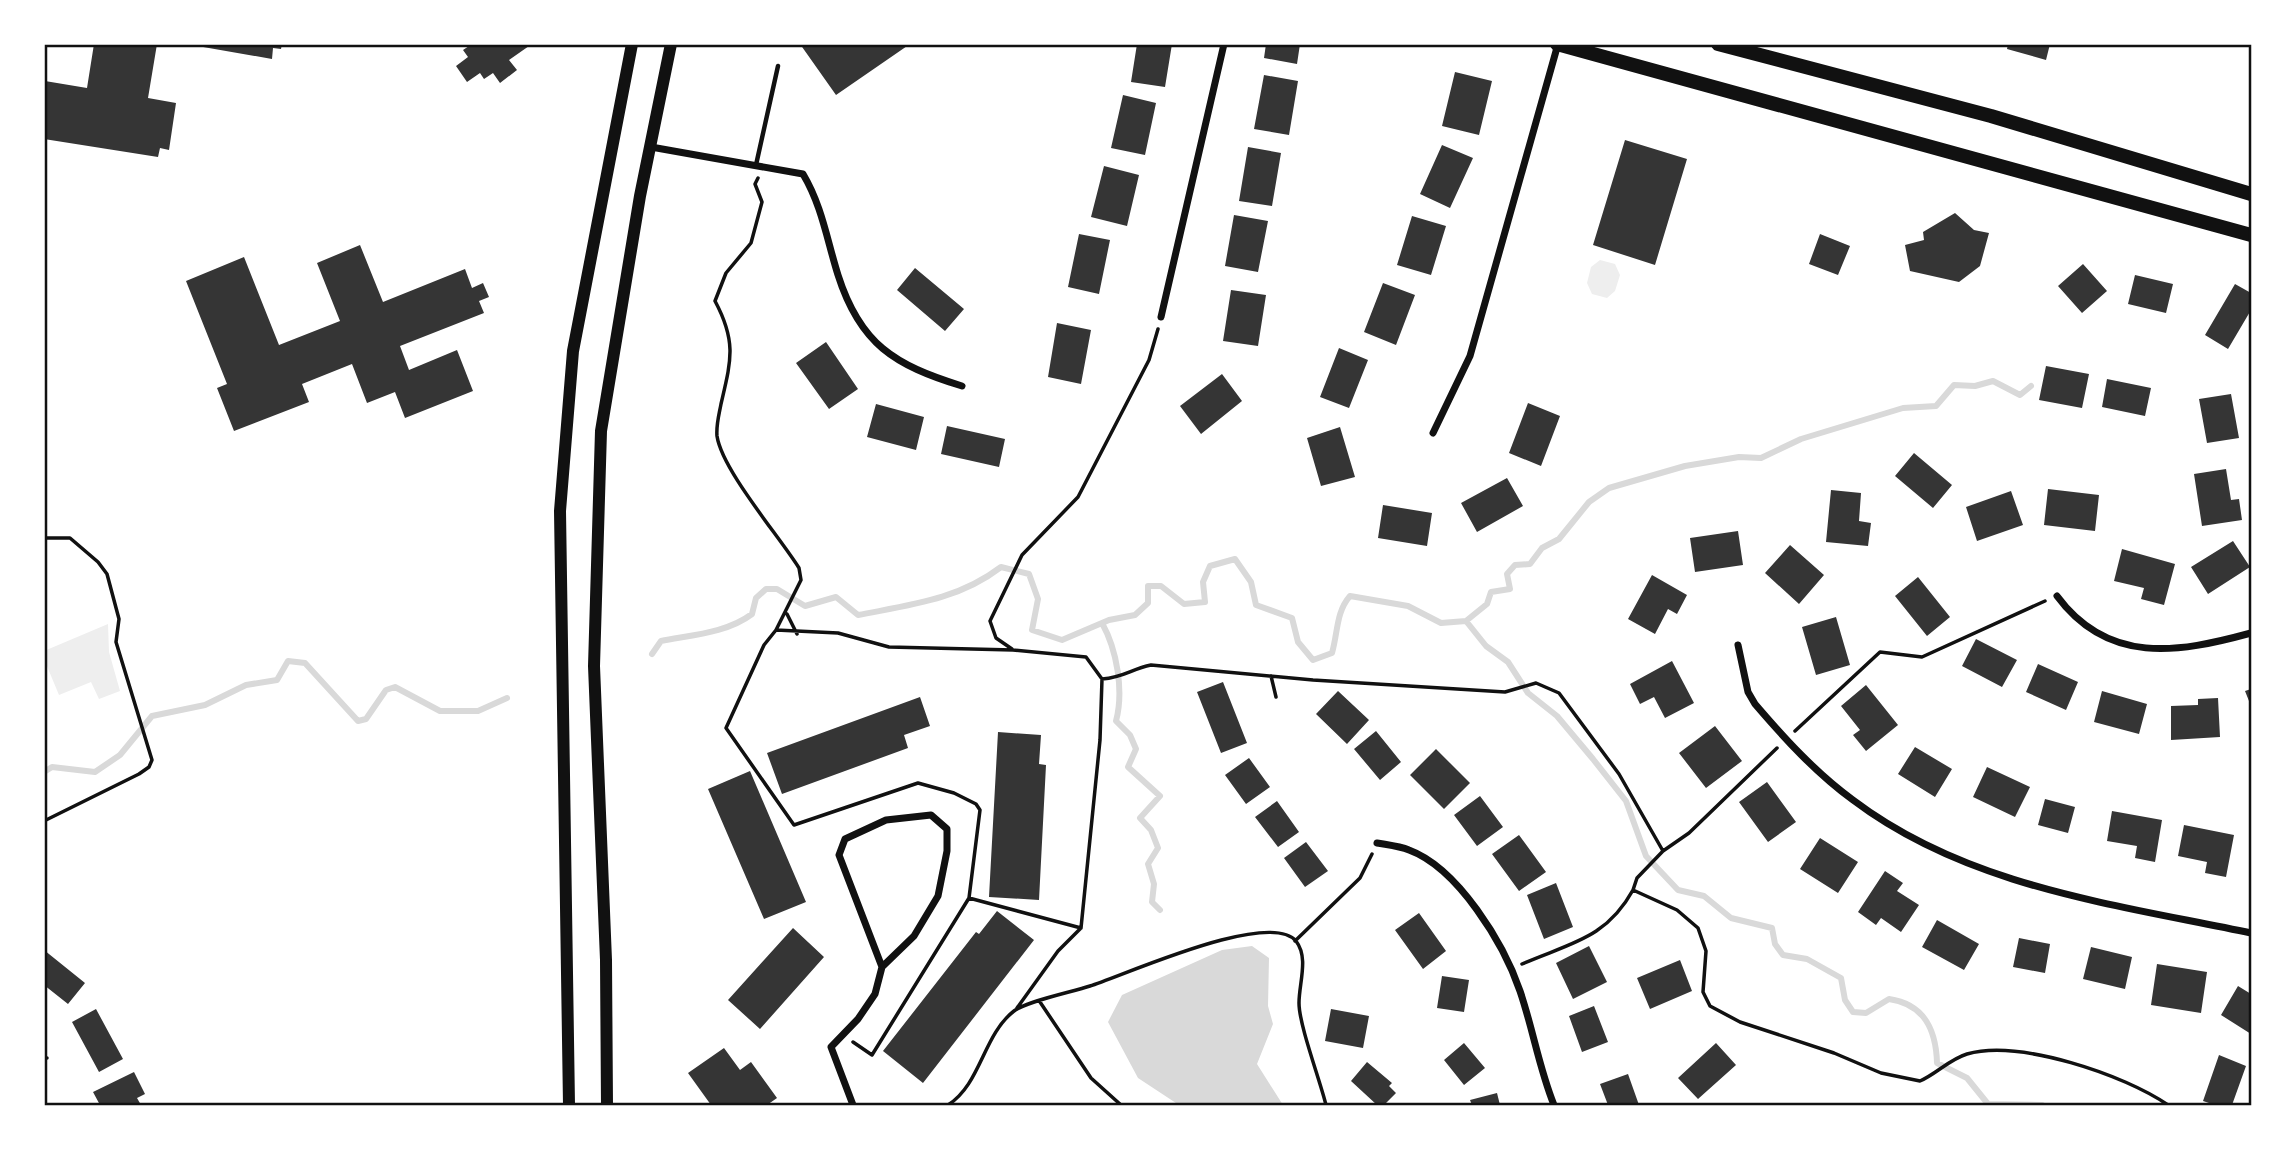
<svg xmlns="http://www.w3.org/2000/svg" width="2295" height="1149" font-family="'PT Sans',sans-serif">
	<style>
		.green { fill: #eee }
		.water { fill: #d9d9d9 }
		.lines { fill: none; stroke-linecap: round; stroke-linejoin: round }
		.stream { stroke: #d9d9d9; stroke-width: 6 }
		.building { fill: #353535 }
		.path { stroke: #111; stroke-width: 3.5 }
		.service { stroke: #111; stroke-width: 4.5 }
		.minor { stroke: #111; stroke-width: 7 }
		.secondary { stroke: #111; stroke-width: 12 }
		.primary { stroke: #111; stroke-width: 14 }
		.neatline { fill: none; stroke: #111; stroke-width: 2.5 }
	</style>
	<rect width="100%" height="100%" fill="#fff"/>
	<path class="green" d="M1600 260 1615 264 1620 275 1615 291 1607 298 1592 294 1587 283 1591 267Z
		M108 624 109 652 120 691 99 699 91 682 59 695 44 659V651Z"/>
	<path class="water" d="M1252 946 1269 958 1268 1006 1273 1024 1257 1064 1283 1105H1179L1138 1078 1108 1022 1122 995 1222 950Z"/>
	<g class="lines">
		<path class="stream" d="M1466 621 1486 646 1508 662 1528 693 1557 716 1593 759 1626 801 1646 856 1678 890 1704 896 1731 918 1772 928 1775 944 1783 955 1807 959 1841 978 1845 1000 1853 1012 1866 1013 1889 999C1924 1004 1936 1029 1937 1063L1967 1078 1988 1104 2042 1105
			M1102 623C1117 650 1124 691 1116 721L1130 735 1136 749 1128 767 1160 796 1140 818 1151 830 1158 848 1148 864 1154 884 1152 902 1160 910
			M652 654 661 641C691 635 727 633 752 614L756 598 766 589H777L805 606 836 597 858 615C909 605 958 600 1001 567L1029 574 1038 599 1032 630 1062 640 1109 620 1135 615 1148 603V586H1161L1184 604 1205 602 1203 582 1210 566 1235 559 1251 582 1256 605 1292 618 1298 642 1313 660 1332 653C1338 632 1336 612 1350 596L1408 606 1441 623 1466 621 1487 604 1491 592 1510 589 1507 574 1515 565 1530 564 1542 548 1559 539 1589 502 1609 488 1685 466 1739 457 1761 458 1801 439 1903 408 1936 406 1954 385 1975 386 1993 381 2020 395 2031 386
			M44 772 52 767 95 772 120 755 152 716 205 705 246 685 277 680 288 661 305 663 358 721 366 719 386 690 395 687 440 711H478L507 698"/>
	</g>
	<path class="building" d="M94 44H157L148 98 176 103 169 150 160 148 158 157 44 139 45 81 87 88Z
		M186 44H282L281 49 273 48 272 59Z
		M472 44H528L529 46 509 60 517 70 500 83 493 73 484 79 480 73 467 82 456 66 468 57 463 50Z
		M800 44H910L836 95Z
		M1137 44H1172L1165 87 1131 82Z
		M1266 44H1300L1297 64 1264 58Z
		M2008 44H2050L2046 60 2007 49Z
		M1455 72 1492 81 1479 135 1442 126Z
		M1264 75 1298 81 1289 135 1254 129Z
		M1123 95 1156 103 1145 155 1111 148Z
		M1625 140 1687 159 1655 265 1593 245Z
		M1442 145 1473 158 1450 208 1420 194Z
		M1248 147 1281 153 1272 206 1239 201Z
		M1104 166 1139 175 1127 226 1091 217Z
		M1955 213 1974 230 1989 233 1980 266 1959 282 1910 271 1905 245 1924 240 1923 232Z
		M1234 215 1268 221 1258 272 1225 266Z
		M1412 216 1446 226 1431 275 1397 265Z
		M1079 234 1110 240 1099 294 1068 287Z
		M1820 234 1850 246 1838 275 1809 264Z
		M360 245 383 302 465 269 472 288 483 283 489 297 479 301 484 313 400 346 409 370 457 350 473 391 405 418 395 392 367 403 352 364 302 384 309 402 234 431 217 388 227 384 186 281 244 257 279 345 340 321 317 263Z
		M2083 264 2107 291 2082 313 2058 286Z
		M915 268 964 309 945 331 897 290Z
		M2135 275 2173 284 2166 313 2128 304Z
		M1383 283 1415 295 1396 345 1364 332Z
		M2235 284 2251 293V310L2228 349 2205 335Z
		M1231 290 1266 295 1258 346 1223 341Z
		M1057 323 1091 330 1081 384 1048 377Z
		M826 342 858 389 829 409 796 363Z
		M1339 348 1368 360 1349 408 1320 397Z
		M2046 366 2089 374 2082 408 2039 400Z
		M1222 374 1242 401 1201 434 1180 406Z
		M2107 379 2151 388 2145 416 2102 407Z
		M2231 394 2239 438 2207 443 2199 399Z
		M1528 403 1560 416 1541 466 1509 453Z
		M876 404 924 417 916 450 867 437Z
		M947 426 1005 439 999 467 941 454Z
		M1340 427 1355 477 1321 486 1307 438Z
		M1914 453 1952 485 1933 508 1895 476Z
		M2226 469 2231 500 2239 499 2242 520 2202 526 2194 474Z
		M1507 478 1523 506 1477 532 1461 503Z
		M2048 489 2099 495 2095 531 2044 525Z
		M1831 490 1861 493 1859 521 1871 523 1868 546 1826 542Z
		M2011 491 2023 525 1977 541 1966 507Z
		M1383 505 1432 513 1427 546 1378 538Z
		M1738 531 1743 565 1695 572 1690 538Z
		M2233 541 2250 567 2208 594 2191 567Z
		M1790 545 1824 575 1799 604 1765 573Z
		M2122 549 2175 564 2164 605 2141 599 2144 588 2114 581Z
		M1652 575 1687 595 1677 614 1668 609 1655 634 1628 619Z
		M1918 577 1950 617 1927 636 1895 596Z
		M1836 617 1850 665 1816 675 1802 627Z
		M1976 639 2017 660 2002 687 1962 666Z
		M1672 661 1694 703 1665 718 1654 697 1640 704 1630 684Z
		M2038 664 2078 682 2066 710 2026 692Z
		M1223 682 1247 743 1221 753 1197 692Z
		M1866 685 1898 725 1866 751 1853 735 1860 730 1841 706Z
		M2251 689V706L2245 691Z
		M1338 691 1369 720 1347 744 1316 714Z
		M2102 691 2147 704 2139 734 2094 722Z
		M920 697 930 726 904 735 908 748 782 794 767 753Z
		M2218 698 2220 737 2171 740V706L2198 705V699Z
		M1715 726 1742 761 1706 788 1679 753Z
		M1376 731 1401 762 1380 780 1354 749Z
		M998 732 1041 735 1039 764 1046 765 1039 900 989 897Z
		M1915 747 1952 769 1935 797 1898 774Z
		M1436 749 1470 783 1444 809 1410 775Z
		M1249 758 1270 787 1246 804 1225 775Z
		M1987 767 2030 787 2015 817 1973 797Z
		M750 771 806 902 764 919 708 789Z
		M1767 782 1796 822 1768 842 1739 802Z
		M1480 796 1503 827 1477 846 1454 815Z
		M2045 799 2075 807 2068 833 2038 825Z
		M1277 801 1299 832 1278 847 1255 817Z
		M2112 811 2162 820 2155 862 2135 858 2137 846 2107 841Z
		M2184 825 2234 835 2226 877 2205 873 2207 862 2178 856Z
		M1519 835 1546 872 1519 891 1492 854Z
		M1820 838 1858 862 1838 893 1800 869Z
		M1306 842 1328 871 1305 887 1284 858Z
		M1885 871 1903 883 1897 891 1919 905 1901 932 1881 918 1876 925 1858 912Z
		M1556 883 1573 927 1544 939 1527 895Z
		M997 911 1034 940 923 1083 883 1051 976 932 979 934Z
		M1419 913 1446 951 1423 969 1395 930Z
		M1937 920 1979 944 1964 970 1922 947Z
		M793 928 824 957 760 1029 728 1000Z
		M2019 938 2050 944 2045 973 2013 967Z
		M1589 946 1607 982 1573 999 1556 963Z
		M2091 947 2132 957 2125 989 2083 979Z
		M44 950 85 983 68 1004 44 985Z
		M1680 960 1692 991 1650 1009 1637 978Z
		M2157 964 2207 972 2201 1013 2151 1005Z
		M1442 976 1469 980 1464 1012 1437 1008Z
		M2238 986 2251 994V1034L2221 1015Z
		M1594 1006 1608 1042 1582 1052 1569 1016Z
		M96 1009 123 1059 99 1072 72 1022Z
		M1331 1009 1369 1016 1363 1048 1325 1041Z
		M1464 1043 1485 1068 1464 1085 1444 1060Z
		M1716 1043 1736 1065 1698 1099 1678 1078Z
		M724 1048 740 1070 751 1062 777 1098 767 1105H711L688 1073Z
		M2219 1055 2246 1066 2232 1105H2215L2203 1101Z
		M1367 1062 1392 1083 1389 1086 1396 1093 1384 1105H1377L1351 1081Z
		M134 1072 145 1094 137 1098 141 1105H100L93 1092Z
		M1628 1074 1639 1105H1608L1600 1084Z
		M1497 1093 1500 1105H1472L1470 1100Z"/>
	<g class="lines">
		<path class="path" d="M758 178 755 184 762 202 751 243 726 273 715 301C737 342 731 361 721 404 719 415 716 425 717 436 722 470 779 536 799 568L801 580 776 630
			M44 538H70L98 562 107 574 119 619 116 642 152 760 149 767 139 774 44 821
			M787 614 797 634
			M1012 649 996 638 990 621 1022 555 1078 497 1149 360 1158 329
			M1271 676 1276 697
			M1795 731 1880 652 1922 657 2045 601
			M1663 851 1689 833 1777 748
			M969 898 1081 928 1058 951 1017 1008
			M1081 928 1100 740 1102 679
			M1295 941 1360 878 1372 854
			M1522 964C1570 943 1606 939 1633 890
			M1040 1002 1091 1078 1121 1105
			M853 1042 872 1055 969 898 980 810 976 804 954 793 918 783 794 825 726 728 764 645 776 630 838 633 889 647 1013 650 1086 657 1102 679C1125 677 1131 669 1151 665L1313 680 1505 692 1536 683 1559 693 1619 774 1663 851 1637 878 1633 890 1677 910 1698 928 1706 951 1703 992 1710 1006 1740 1022 1834 1053 1881 1073 1920 1081C1936 1074 1950 1059 1967 1054 2019 1039 2125 1075 2168 1105
			M44 1058H47
			M948 1105C981 1084 983 1035 1014 1011 1027 1001 1072 992 1090 986 1125 975 1269 909 1296 941 1309 958 1299 983 1299 1003 1299 1025 1320 1080 1326 1105"/>
		<path class="service" d="M756 165 778 66"/>
		<path class="minor" d="M651 147 803 174C822 206 827 240 838 275 860 344 894 365 962 386
			M1161 317 1224 44
			M1433 433 1470 356 1558 44
			M2057 596C2108 665 2178 653 2251 633
			M1738 645 1748 692 1755 704C1785 739 1816 773 1853 800 1968 887 2114 904 2251 933
			M1377 843C1388 845 1399 846 1409 850 1458 868 1504 944 1520 991 1533 1029 1539 1068 1554 1105
			M853 1105 831 1047 858 1019 875 994 882 967 914 936 938 896 947 851V829L931 815 886 820 845 839 839 855 882 967"/>
		<path class="secondary" d="M569 1105 560 511 573 351 632 44
			M607 1105 606 960 594 666 601 431 640 196 671 44"/>
		<path class="primary" d="M1557 44 2251 235
			M1718 44 1991 116 2251 194"/>
	</g>
	<rect width="2295" height="1149" fill="none" stroke="#ffffff" stroke-width="91"/>
	<rect x="46" y="46" width="2204" height="1058" class="neatline"/>
</svg>
